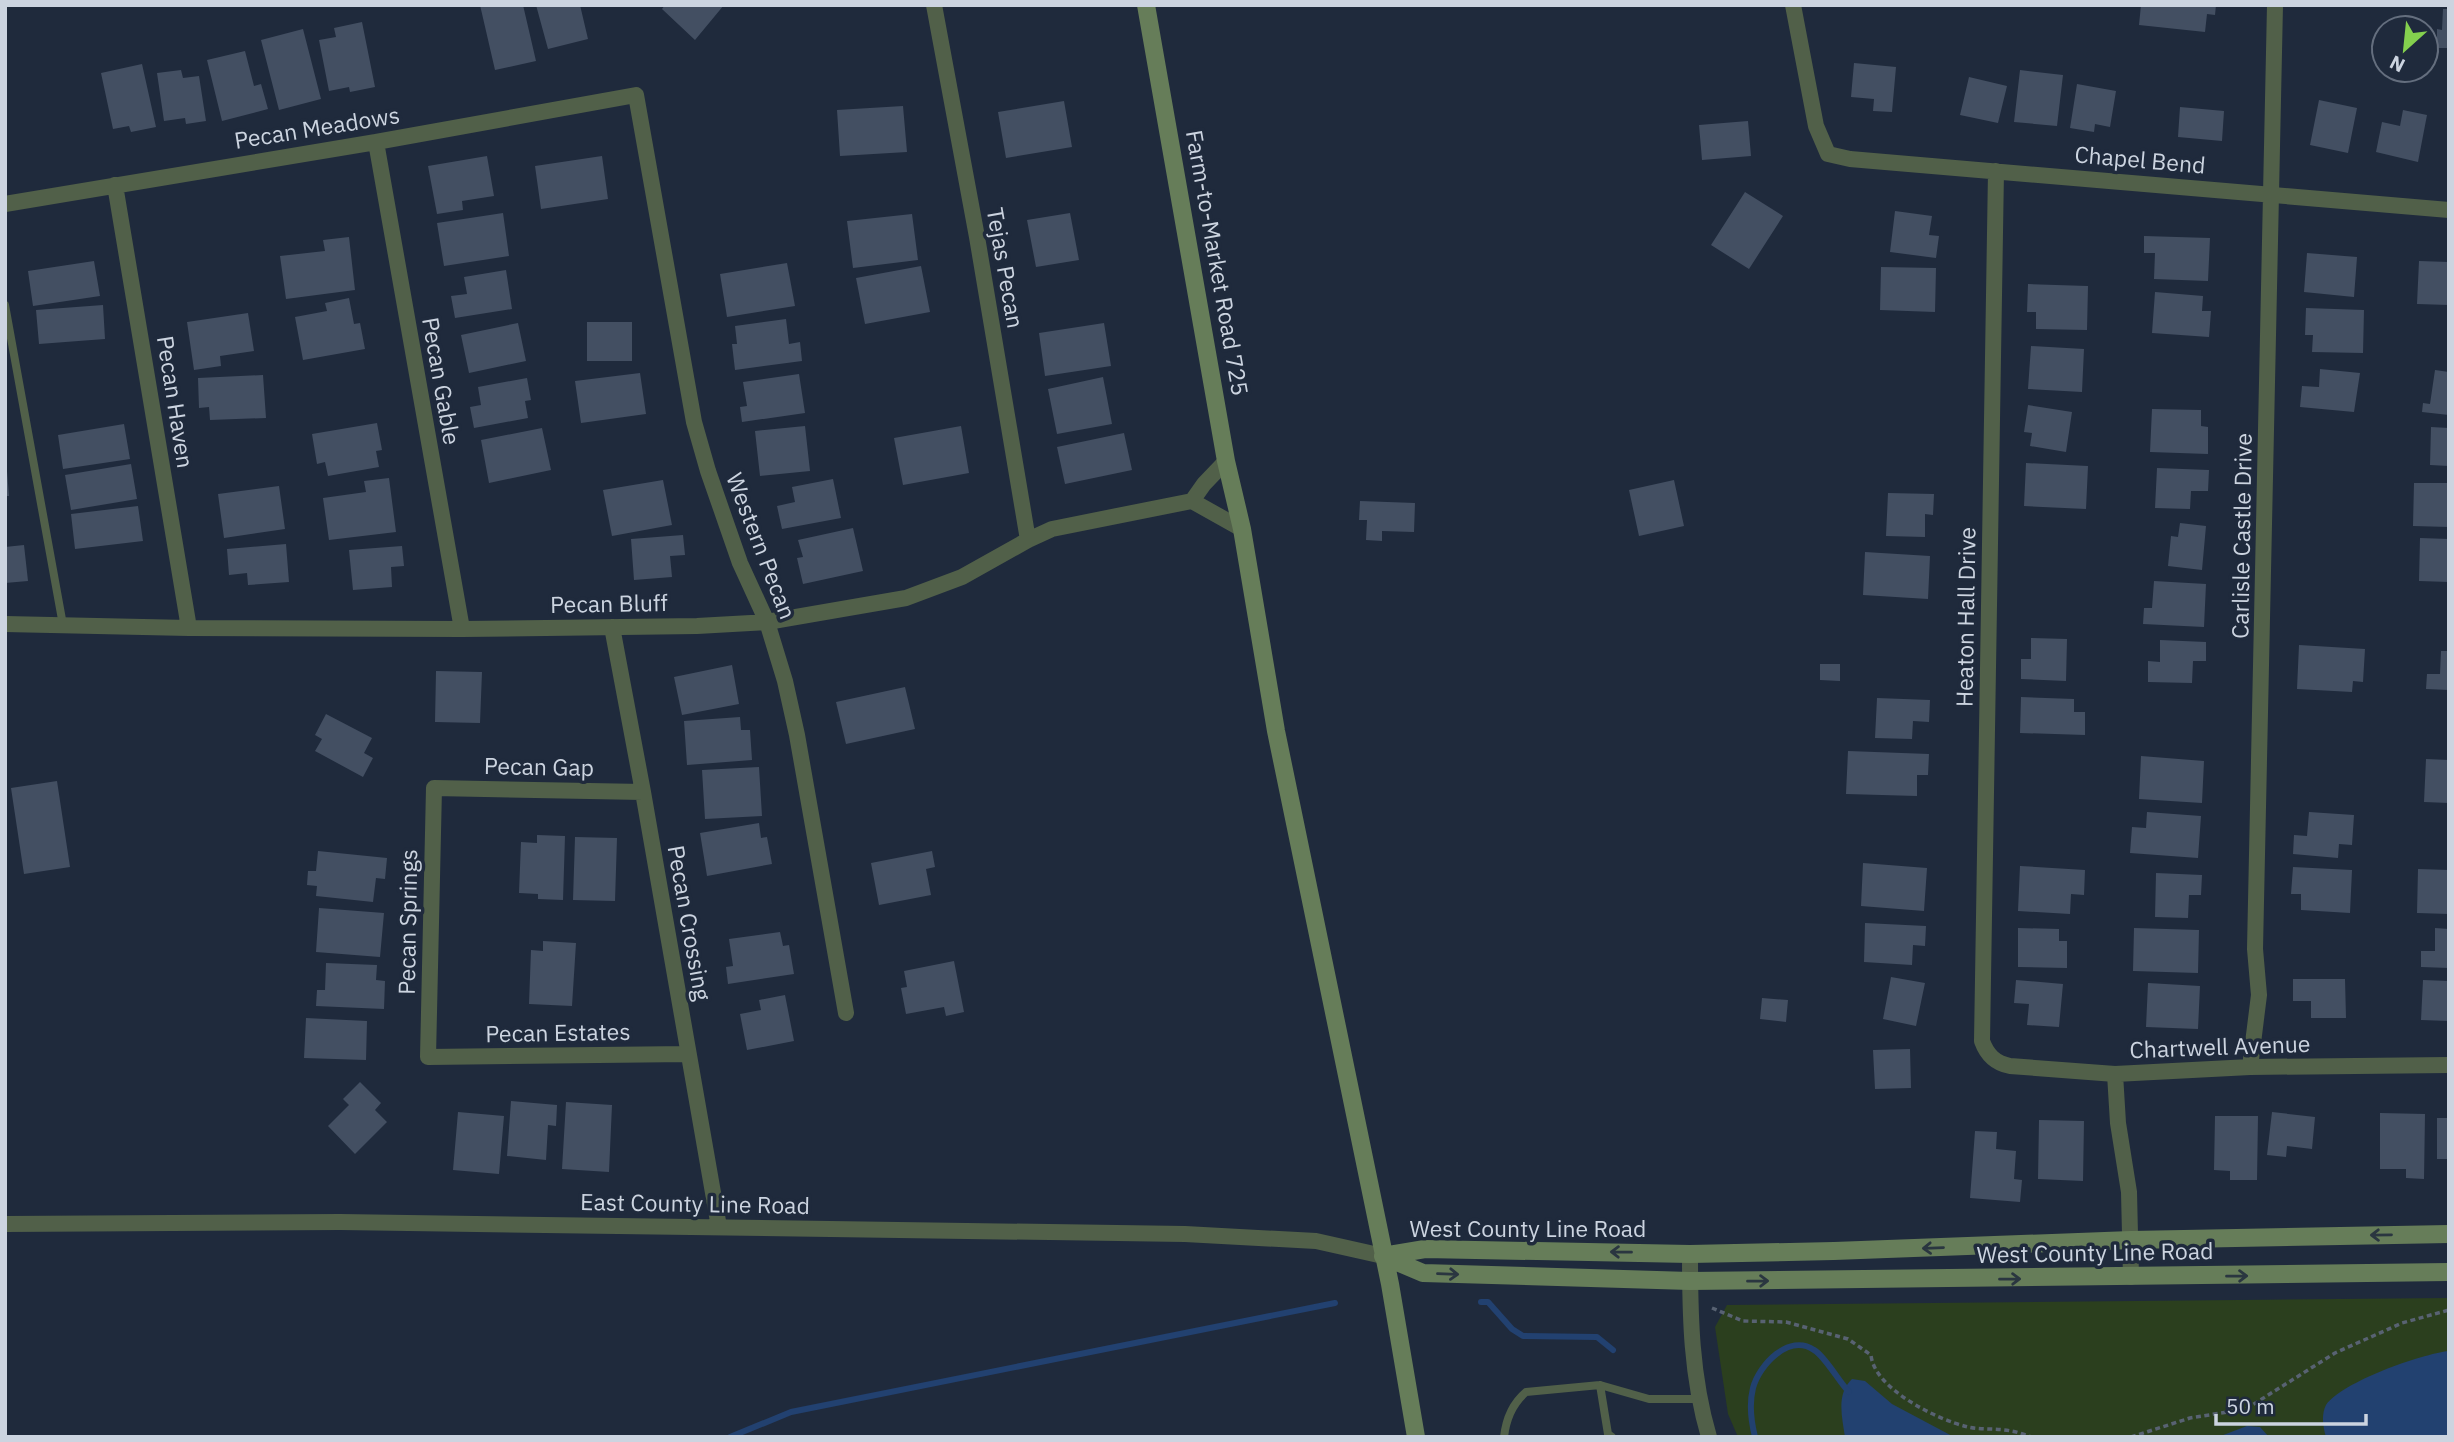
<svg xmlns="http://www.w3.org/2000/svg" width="2454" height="1442" font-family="'IBM Plex Sans',sans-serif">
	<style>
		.green { fill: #2b3f1e }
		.water { fill: #224170 }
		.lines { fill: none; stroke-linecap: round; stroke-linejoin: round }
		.stream { stroke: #224170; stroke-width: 6 }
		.building { fill: #434f62 }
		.path { stroke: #586272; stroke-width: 3.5; stroke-dasharray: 5 3.5; stroke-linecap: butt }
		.lane { stroke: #516049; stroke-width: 8 }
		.street { stroke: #516049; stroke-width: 16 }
		.secondary { stroke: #667d59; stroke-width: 18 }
		.oneway { stroke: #2a3640 }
		.labels { text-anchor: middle; stroke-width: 7; stroke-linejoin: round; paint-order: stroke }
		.street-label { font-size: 23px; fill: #ccd4e0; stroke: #1f2a3c }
	</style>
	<rect width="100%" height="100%" fill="#1f2a3c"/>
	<path class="green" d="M2449 1298V1437H1738L1728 1414 1715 1327 1727 1305Z"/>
	<path class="water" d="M2449 1351V1437H2326C2323 1427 2321 1415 2326 1405 2342 1382 2421 1354 2449 1351Z
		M1852 1379 1865 1381 1892 1404 1954 1437H1845C1842 1417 1836 1394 1852 1379Z
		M2247 1426 2260 1427 2269 1437H2218Z"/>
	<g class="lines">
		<path class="stream" d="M1481 1302H1488L1512 1329 1523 1336 1597 1337 1613 1350
			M730 1437 791 1412 1335 1303
			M1755 1437C1751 1421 1749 1404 1753 1388 1759 1365 1789 1333 1814 1350 1825 1356 1839 1382 1849 1392"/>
	</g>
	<path class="building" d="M480 5H523L536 61 495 70Z
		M536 5H580L588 39 548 49Z
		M665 5H724L695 40 662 9Z
		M2141 5H2216L2215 15 2207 14 2205 32 2139 25Z
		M2443 9H2449V48H2437V29L2442 30Z
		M362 22 375 87 350 92 349 87 329 91 319 40 336 37 334 28Z
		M303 29 321 99 279 110 261 40Z
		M245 51 254 86 261 84 268 109 222 121 207 60Z
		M1854 63 1896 67 1892 112 1873 111 1874 99 1851 97Z
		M142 64 156 127 131 132 129 126 113 129 101 73Z
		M181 70 183 78 199 76 206 121 186 124 185 118 164 121 157 73Z
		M2020 70 2063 75 2057 126 2014 122Z
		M1969 77 2007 86 1998 123 1960 115Z
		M2077 84 2116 91 2110 127 2095 124 2094 132 2070 128Z
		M2319 100 2357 108 2348 153 2310 145Z
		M1064 101 1072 147 1006 158 998 112Z
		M903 106 907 152 840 156 837 110Z
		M2180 107 2224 111 2222 141 2178 137Z
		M2403 110 2427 115 2418 162 2376 152 2382 122 2400 126Z
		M1748 121 1751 156 1702 160 1699 125Z
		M487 156 494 196 462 201 463 210 437 214 428 166Z
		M602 156 608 199 541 209 535 166Z
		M1745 192 1783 216 1749 269 1711 245Z
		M1895 211 1932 216 1929 235 1939 236 1936 258 1890 252Z
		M503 213 509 256 444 266 437 223Z
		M1070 213 1079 260 1036 267 1027 220Z
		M912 214 918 260 853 268 847 221Z
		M2144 236 2210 238 2208 281 2154 279 2155 253H2144Z
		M349 237 355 290 286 299 280 256 325 251 323 240Z
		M2307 253 2357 257 2354 297 2304 292Z
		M94 261 100 296 33 306 28 271Z
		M2419 261 2449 262V305L2417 304Z
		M787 263 795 306 727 317 720 274Z
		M921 266 930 312 865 324 856 278Z
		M1881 267 1936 268 1935 312 1880 310Z
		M506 270 512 309 455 318 451 296 467 294 464 277Z
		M2028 284 2088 286 2087 330 2036 329V312H2027Z
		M2155 292 2203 296 2202 311H2211L2209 337 2152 333Z
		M349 298 354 324 360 323 365 349 303 360 295 317 327 311 325 303Z
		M103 305 105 339 39 344 36 310Z
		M2306 308 2364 310 2363 353 2312 352 2313 335H2305Z
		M248 313 254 351 220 356 221 366 194 370 187 322Z
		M786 319 789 344 800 342 802 361 735 370 732 344H737L735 326Z
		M587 322H632V361H587Z
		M518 323 526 361 469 373 461 335Z
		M1104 323 1111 366 1045 376 1039 333Z
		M2031 346 2084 349 2082 392 2028 389Z
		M2320 369 2360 373 2354 412 2300 407 2302 386 2319 387Z
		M2435 370 2449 372V415L2422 412 2423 403 2430 404Z
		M640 373 646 414 581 423 575 381Z
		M799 374 805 413 742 422 740 407 747 406 743 382Z
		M263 375 266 418 210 420 209 407 199 408 198 378Z
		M1103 377 1112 424 1057 434 1048 389Z
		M527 378 531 400 525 401 528 418 474 428 470 407 481 405 478 387Z
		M2028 405 2072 412 2066 452 2030 446 2032 433 2024 432Z
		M2152 409 2201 410V426L2208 427V454L2150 452Z
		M377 423 382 450 376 451 379 467 328 476 325 462 317 464 312 434Z
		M124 424 130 459 63 469 58 435Z
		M805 426 810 471 760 476 755 431Z
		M961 426 969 473 903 485 894 438Z
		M2431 427 2449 428V466L2430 465Z
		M542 428 551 470 489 483 481 440Z
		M1124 433 1132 470 1065 484 1057 447Z
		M2026 463 2088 466 2086 509 2024 506Z
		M131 464 137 499 71 510 65 475Z
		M2157 468 2209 470 2208 491H2191L2190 509 2155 508Z
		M5 471H7L9 496H5Z
		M389 478 396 532 329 540 323 498 366 492 364 481Z
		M833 479 841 518 782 529 777 506 795 502 792 487Z
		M663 480 672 525 612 536 603 490Z
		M1674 480 1684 526 1639 536 1629 490Z
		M2414 483H2449V527L2413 526Z
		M279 486 285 529 224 538 218 494Z
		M1888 493 1934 494 1933 515 1925 514V537L1886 536Z
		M1360 501 1415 503 1414 532 1382 531V541L1366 540 1367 520H1359Z
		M138 506 143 541 75 549 71 514Z
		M2180 523 2206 526 2202 570 2168 566 2171 536 2178 537Z
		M853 528 863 571 803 584 797 558 803 557 798 540Z
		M683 535 685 555 670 556 672 577 634 580 631 539Z
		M2420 538 2449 539V582L2419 581Z
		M286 544 289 582 248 585 247 573 229 575 227 549Z
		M24 545 28 581 5 583V547Z
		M402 546 404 566 391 567 392 587 353 590 349 550Z
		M1865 552 1930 556 1928 599 1863 595Z
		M2154 581 2206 584 2204 627 2143 624 2144 608H2152Z
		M2031 638 2067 639 2066 681 2021 679V659H2031Z
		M2160 640 2206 642V661H2193L2192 683 2148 682V661L2160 662Z
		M2299 645 2365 649 2363 682 2353 681 2352 692 2297 689Z
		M2441 651H2449V690L2426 689 2427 674H2440Z
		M1820 664H1840V681L1820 680Z
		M732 665 739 704 682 715 674 677Z
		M436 671 482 672 480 723 435 722Z
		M905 687 915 729 846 744 836 702Z
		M2021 697 2074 699V712H2085V735L2020 733Z
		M1877 698 1930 700 1929 722 1913 721 1912 739 1875 738Z
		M326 714 372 738 364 753 373 758 363 777 315 751 322 739 315 735Z
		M740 717 741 730H750L752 760 687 765 684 721Z
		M1848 751 1929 754 1928 775H1917V796L1846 794Z
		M2141 756 2204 761 2202 803 2139 799Z
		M2426 759 2449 760V803L2424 802Z
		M759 767 762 816 705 819 702 770Z
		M57 781 70 867 24 874 11 788Z
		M2147 812 2201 816 2198 858 2130 853 2132 827 2146 828Z
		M2309 812 2354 815 2352 845 2339 844 2338 858 2293 854 2294 835 2307 836Z
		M759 823 761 838 767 837 772 864 707 876 700 833Z
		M537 835 565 836 563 900 538 899V894L519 893 521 842 537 843Z
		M575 837 617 838 615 901 573 900Z
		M318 851 387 858 385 879 376 878 373 902 316 896 317 886 307 885 308 871H316Z
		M932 851 935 867 926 869 931 895 879 905 871 863Z
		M1863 863 1927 868 1924 911 1861 906Z
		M2020 866 2085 870 2084 895 2071 894 2070 914 2018 911Z
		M2293 867 2352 870 2350 913 2301 910V894H2291Z
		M2418 869 2449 870V914L2417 913Z
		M2156 873 2202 875 2201 895H2189L2188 918 2155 917Z
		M319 908 384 913 380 957 316 952Z
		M1865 923 1926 926 1925 946 1913 945 1912 965 1864 962Z
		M2018 928 2059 929V941H2067V968L2018 967Z
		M2134 928 2199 930 2198 973 2133 971Z
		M2435 928 2449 929V968L2421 967V951H2435Z
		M780 932 783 946 789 945 794 974 728 984 726 967 733 966 729 939Z
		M543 941 576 943 572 1006 529 1004 531 950 543 951Z
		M954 961 964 1012 946 1016 944 1007 906 1014 901 988 907 987 904 971Z
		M326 963 377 965 376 980 385 981 384 1009 316 1006 317 990H325Z
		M1891 977 1925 983 1916 1026 1883 1019Z
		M2293 979H2345L2346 1018H2311V1001H2293Z
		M2016 980 2063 984 2059 1027 2027 1025 2029 1004 2014 1003Z
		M2423 980 2449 981V1021L2421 1020Z
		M2148 983 2200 986 2198 1029 2146 1027Z
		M785 995 794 1041 747 1050 740 1014 761 1010 759 1000Z
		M1762 998 1788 1000 1786 1022 1760 1019Z
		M306 1018 367 1021 366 1060 304 1058Z
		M1910 1049 1911 1088 1875 1089 1873 1050Z
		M360 1082 381 1103 375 1110 387 1122 355 1154 328 1126 349 1105 343 1099Z
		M511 1101 557 1105 556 1126 548 1125 546 1160 507 1156Z
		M566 1102 612 1105 609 1172 562 1169Z
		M458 1112 504 1116 499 1174 453 1170Z
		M2272 1112 2315 1117 2312 1149 2287 1146 2286 1157 2267 1155Z
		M2380 1113 2425 1114 2424 1179 2406 1178V1169H2380Z
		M2215 1116H2258L2257 1180H2230V1171L2214 1170Z
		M2437 1118H2449V1159H2437Z
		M2039 1120 2084 1121 2083 1181 2038 1179Z
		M1975 1131 1997 1132 1996 1149 2016 1151 2014 1179 2022 1180 2020 1202 1970 1198Z"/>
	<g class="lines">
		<path class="path" d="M1712 1308 1743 1321 1786 1322 1848 1339 1871 1355C1874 1389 1938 1420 1968 1427 1982 1430 1997 1428 2011 1431 2018 1432 2025 1435 2032 1437
			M2131 1437 2190 1418 2246 1409 2335 1353 2402 1323 2449 1310"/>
		<path class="lane" d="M5 305 63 625
			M1600 1385 1608 1434 1612 1437
			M1504 1437C1506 1419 1513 1403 1526 1392L1600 1385 1649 1399H1698"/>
		<path class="street" d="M934 5 977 237 1028 540
			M1793 5 1816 126 1828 154 1850 159 2449 210
			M376 142 462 629
			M1996 171 1982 1041C1987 1055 1995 1063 2010 1066L2115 1074 2250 1067 2449 1065
			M115 185 189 628
			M5 204 376 142 636 95 694 422 708 471 740 563 767 622 785 681 797 735 846 1013
			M1192 501 1204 484 1226 461
			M5 624 189 628 462 629 697 626 767 622 906 598 962 577 1028 540 1052 529 1192 501 1242 529
			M612 627 643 792 719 1227
			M643 792 434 788 428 1057 688 1054
			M2250 1067 2259 995 2255 949 2275 5
			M2115 1074 2118 1123 2129 1192 2131 1277
			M5 1224 340 1222 1185 1234 1316 1241 1383 1256
			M1690 1254C1690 1316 1691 1376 1709 1437"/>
		<path class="secondary" d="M1146 5 1226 461 1242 529 1276 731 1390 1284 1416 1437
			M1383 1256 1423 1273 1690 1281 2449 1272
			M1383 1256 1425 1249 1690 1254 1834 1251 2131 1240 2449 1234"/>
	</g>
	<defs><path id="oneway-shaft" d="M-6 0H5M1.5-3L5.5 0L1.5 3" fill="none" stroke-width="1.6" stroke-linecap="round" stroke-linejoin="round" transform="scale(1.75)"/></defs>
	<g class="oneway">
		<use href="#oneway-shaft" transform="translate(2381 1235) rotate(179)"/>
		<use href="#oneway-shaft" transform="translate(1933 1248) rotate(178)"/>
		<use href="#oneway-shaft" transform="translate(1621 1252) rotate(-179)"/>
		<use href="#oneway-shaft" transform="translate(1448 1274) rotate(2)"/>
		<use href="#oneway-shaft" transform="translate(2237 1276) rotate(-1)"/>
		<use href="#oneway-shaft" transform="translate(2010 1279) rotate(-1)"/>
		<use href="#oneway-shaft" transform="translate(1758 1281) rotate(-1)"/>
	</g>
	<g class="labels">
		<g class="street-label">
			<text transform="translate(317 128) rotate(-9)" y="8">Pecan Meadows</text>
			<text transform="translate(2140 160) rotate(5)" y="8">Chapel Bend</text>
			<text transform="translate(1217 263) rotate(80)" y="8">Farm-to-Market Road 725</text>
			<text transform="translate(1005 268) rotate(80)" y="8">Tejas Pecan</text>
			<text transform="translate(441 381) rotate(80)" y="8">Pecan Gable</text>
			<text transform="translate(175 402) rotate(81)" y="8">Pecan Haven</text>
			<text transform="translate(2242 536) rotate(-89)" y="8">Carlisle Castle Drive</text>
			<text transform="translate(761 546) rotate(69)" y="8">Western Pecan</text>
			<text transform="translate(609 604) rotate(-1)" y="8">Pecan Bluff</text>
			<text transform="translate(1966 617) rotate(-89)" y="8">Heaton Hall Drive</text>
			<text transform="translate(539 767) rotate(1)" y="8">Pecan Gap</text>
			<text transform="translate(408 922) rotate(-89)" y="8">Pecan Springs</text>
			<text transform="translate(689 923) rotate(80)" y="8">Pecan Crossing</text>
			<text transform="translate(558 1033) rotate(-1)" y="8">Pecan Estates</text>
			<text transform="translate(2220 1047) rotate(-2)" y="8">Chartwell Avenue</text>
			<text transform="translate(695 1204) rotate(1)" y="8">East County Line Road</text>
			<text x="1528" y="1237">West County Line Road</text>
			<text transform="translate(2095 1253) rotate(-1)" y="8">West County Line Road</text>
		</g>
	</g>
	<rect width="2454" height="1442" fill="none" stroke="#ccd4e0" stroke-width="14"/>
	<g transform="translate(2405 49) rotate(207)"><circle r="33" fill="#1f2a3c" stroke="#646e7e" stroke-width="2"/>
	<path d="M0-5L12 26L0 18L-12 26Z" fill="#84d04e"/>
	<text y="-10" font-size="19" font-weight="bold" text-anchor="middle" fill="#ccd4e0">N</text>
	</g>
	<path d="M2216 1414v10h150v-10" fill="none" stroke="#ccd4e0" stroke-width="3.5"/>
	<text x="2226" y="1414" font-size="21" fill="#ccd4e0" stroke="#1f2a3c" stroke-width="5" paint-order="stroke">50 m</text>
</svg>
